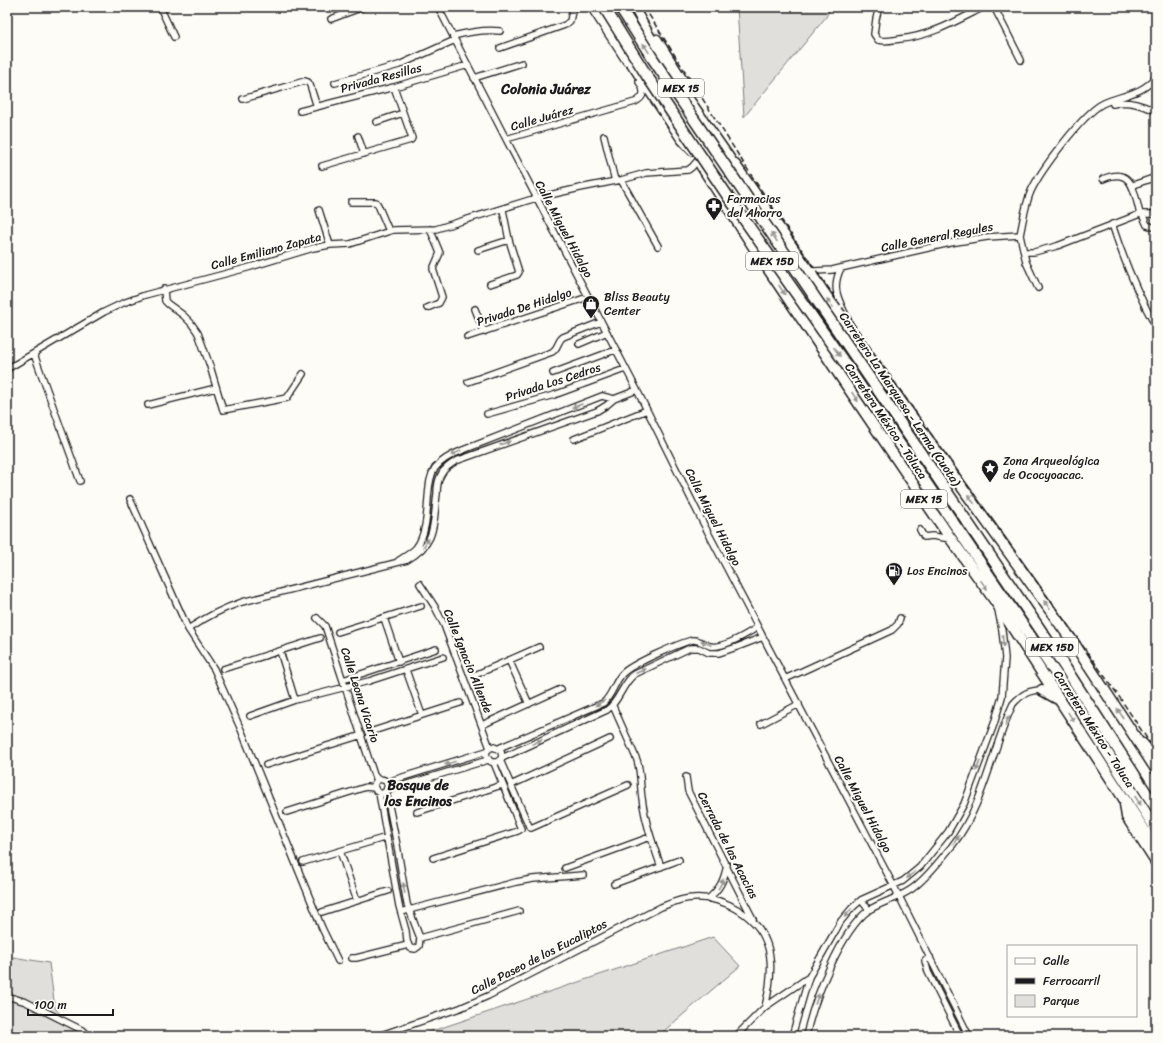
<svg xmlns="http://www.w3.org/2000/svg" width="1163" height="1043" font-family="Sriracha,sans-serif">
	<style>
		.green { fill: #e0dfdb; stroke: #7e7e7c }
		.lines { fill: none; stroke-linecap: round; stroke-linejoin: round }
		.primary-tunnel { stroke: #dbdad6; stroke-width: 8; stroke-dasharray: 8 4; stroke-linecap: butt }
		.minor-casing { stroke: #1c1c1c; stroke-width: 8 }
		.primary-casing { stroke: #1c1c1c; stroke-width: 11 }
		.motorway-casing { stroke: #1c1c1c; stroke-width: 13 }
		.minor { stroke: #fdfcf7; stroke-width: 5.5 }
		.primary { stroke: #fdfcf7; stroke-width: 8 }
		.motorway { stroke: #fdfcf7; stroke-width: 10 }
		.rail { stroke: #1c1c1c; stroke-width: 1.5; stroke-dasharray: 6 3; stroke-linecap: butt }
		.motorway-bridge-casing { stroke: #1c1c1c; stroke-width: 13; stroke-linecap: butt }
		.motorway-bridge { stroke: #fdfcf7; stroke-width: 10 }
		.oneway { fill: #989794 }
		.labels { text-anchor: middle; stroke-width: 4; stroke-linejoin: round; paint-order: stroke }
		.shield { fill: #fdfcf7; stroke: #605f5e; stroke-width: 1 }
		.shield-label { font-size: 11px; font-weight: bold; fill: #1c1c1c }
		.street-label { font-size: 12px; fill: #1c1c1c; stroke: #fdfcf7 }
		.poi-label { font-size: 12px; fill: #1c1c1c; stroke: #fdfcf7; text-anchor: start }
		.quarter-label { font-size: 14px; font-weight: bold; fill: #1c1c1c; stroke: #fdfcf7 }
	</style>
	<rect width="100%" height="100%" fill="#fdfcf7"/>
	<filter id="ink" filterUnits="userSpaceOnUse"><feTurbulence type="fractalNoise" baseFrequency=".025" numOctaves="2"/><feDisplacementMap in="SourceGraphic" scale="8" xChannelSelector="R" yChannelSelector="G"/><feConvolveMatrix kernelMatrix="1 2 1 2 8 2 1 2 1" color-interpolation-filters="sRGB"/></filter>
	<g filter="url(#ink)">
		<path class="green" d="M737 7H831L826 17 744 117Z
			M713 937 740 966 658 1036H417Z
			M13 957 49 963 55 1008 80 1036H7V963Z"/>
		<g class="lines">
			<path class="primary-tunnel" d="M618 36C619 25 631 17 641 22 648 25 652 33 657 39"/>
			<defs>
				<path id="minor" d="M160 7 174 37
					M438 7 506 139 637 390 701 519 899 896 969 1036
					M590 7 626 62
					M879 7 876 19 874 34 878 40C885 42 893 40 900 39 931 36 956 21 984 7
					M994 7 1021 60
					M331 19 363 7
					M453 36C469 32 484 29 500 31
					M500 48 565 25 570 21 573 7
					M474 78 522 63
					M335 83 399 65 455 40
					M243 99 305 81 308 82 310 85 317 107
					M1113 104C1129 100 1141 105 1156 111
					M300 111 394 87 468 65
					M376 122 403 113
					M358 136 364 154
					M604 136 615 181
					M506 139 635 102C645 97 645 91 639 82
					M322 166 411 140 412 138 394 87
					M1103 179C1133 166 1134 192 1140 214
					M621 180 658 246
					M1133 185 1156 177
					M351 202H376L378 205 389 231
					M319 210 330 245
					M1142 214 1147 225 1156 228
					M1112 224C1124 261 1137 293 1156 327
					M1020 235C1023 221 1025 205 1031 191 1041 170 1082 115 1102 104 1120 95 1142 95 1156 77
					M478 250 509 240
					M1024 252H1034L1057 246 1140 214H1156
					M841 268C830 290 840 301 849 322
					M808 270 815 271 832 270 950 243 987 237 1020 235 1026 262 1038 288
					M490 284 517 275 519 272 509 240 503 210
					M164 289 165 301 168 304 183 315 191 323 198 333 210 366 223 410 287 398 303 374
					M427 308 439 303 442 297 433 269 440 253 430 229
					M475 309 484 332
					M467 337 588 297
					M579 344 607 332
					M34 354 80 481
					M7 369 104 312 123 303 145 295 247 268 313 248 330 245 350 244 393 230 436 229 536 198 580 188 621 180 646 173 688 170 692 167 698 160
					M553 373 615 350
					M468 382 552 352C559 348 557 341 563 337L601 322
					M148 405 216 388
					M487 414 554 395 625 369
					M574 439 647 410
					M130 499 188 629 214 669 242 732 322 928 338 961
					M920 530 924 537 932 536 951 539
					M398 561C404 557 411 553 416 548 426 535 427 514 428 498 429 488 429 477 435 468 442 459 453 454 463 450L602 396 614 399
					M420 584 435 607 444 625 490 748
					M317 618 325 626 328 635 374 775 378 780
					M384 618 399 662
					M188 629C206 617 221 609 242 602L407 560C437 543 433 525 437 494 437 487 438 479 442 473 445 468 451 464 456 461L597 411 607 405 614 399 637 390
					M338 632 421 606
					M280 651 295 700
					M509 660 529 704
					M223 669 320 638
					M406 670 422 715
					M475 675 539 647
					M785 679 892 630 898 624 900 618
					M343 680 436 649
					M613 706 637 760C641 773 640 785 642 798 645 822 653 844 661 867
					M250 716 295 700 369 681 443 657
					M761 724 799 704
					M482 725 561 689
					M373 731 460 703
					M499 748 603 703C612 696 614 683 622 674 631 664 678 644 692 640 700 639 703 644 710 646 723 649 747 634 758 627
					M502 758 607 710C620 701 622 683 635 674L690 648H699L709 653H719L737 647 763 637
					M500 760 529 826 531 828 628 785
					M266 765 362 735
					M686 777 688 791 753 919
					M387 782 487 751 490 748 494 747 501 751 502 758 497 762H491L486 756 487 751
					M511 785 610 739
					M388 790 488 760
					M379 793 399 906 406 931 407 941 410 948 415 949 419 946 420 938 407 904 397 845 386 791 388 784C385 779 381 778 376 781L374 785 376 791 382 794 386 791
					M287 812 366 787 374 788
					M417 812 502 785
					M340 851 357 901
					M433 858 518 831 521 829 494 763
					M303 862 387 837
					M565 868 650 837
					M614 884 679 860
					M708 899C720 889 724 880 727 865
					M861 900 869 910
					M322 912 388 891
					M401 912 516 882 533 879 583 875
					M420 938 519 911
					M930 957 925 961 928 972 960 1036
					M352 958H356L408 945
					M7 996 26 1002 84 1031 89 1036
					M179 1036H181
					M378 1036 460 1008 488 996 661 907C671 903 682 898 693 898 723 896 757 915 767 944 774 964 770 987 765 1007
					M736 1036 765 1007 809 977
					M792 1036 809 977 841 921 852 908 861 900 903 881 920 867 948 832 964 804 994 724 1002 697 1005 658 1002 630 998 610
					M806 1036C813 1002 841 930 869 910 883 901 900 898 913 888 928 877 940 860 952 846 985 804 991 751 1013 704 1022 694 1029 690 1042 690"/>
				<path id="primary" d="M597 7 626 51
					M634 7 667 67 735 165
					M657 39 688 88
					M626 56 681 139 692 151
					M1143 743 1156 758"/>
				<path id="motorway" d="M701 165 757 252 841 377 951 539 996 602 1156 848
					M735 165 856 339 1073 642 1156 769
					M945 489 1050 644 1156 808
					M946 512 1069 693 1156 829
					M1042 690 1058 699
					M1125 804 1127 817 1156 862"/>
			</defs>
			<use href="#minor" class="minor-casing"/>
			<use href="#primary" class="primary-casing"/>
			<use href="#motorway" class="motorway-casing"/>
			<use href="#minor" class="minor"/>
			<use href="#primary" class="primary"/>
			<use href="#motorway" class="motorway"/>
			<path class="rail" d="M644 7 755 181 799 246 969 488 1116 692 1156 752"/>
			<defs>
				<path id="motorway-bridge" d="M604 7 647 76 729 198 842 359 946 512
					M620 7 653 59 945 489"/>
			</defs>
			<use href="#motorway-bridge" class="motorway-bridge-casing"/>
			<use href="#motorway-bridge" class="motorway-bridge"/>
		</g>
		<defs><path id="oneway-solid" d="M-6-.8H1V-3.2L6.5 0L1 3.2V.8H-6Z"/></defs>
		<g class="oneway">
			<use href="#oneway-solid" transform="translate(646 48) rotate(-123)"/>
			<use href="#oneway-solid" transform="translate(774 237) rotate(-124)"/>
			<use href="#oneway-solid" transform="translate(782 290) rotate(56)"/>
			<use href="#oneway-solid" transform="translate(830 303) rotate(-125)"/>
			<use href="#oneway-solid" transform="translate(837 352) rotate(54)"/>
			<use href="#oneway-solid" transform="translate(855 397) rotate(56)"/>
			<use href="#oneway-solid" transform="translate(577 406) rotate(159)"/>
			<use href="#oneway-solid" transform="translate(505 443) rotate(-20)"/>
			<use href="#oneway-solid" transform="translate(456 453) rotate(154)"/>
			<use href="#oneway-solid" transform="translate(971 499) rotate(-126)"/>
			<use href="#oneway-solid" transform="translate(426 543) rotate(-57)"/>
			<use href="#oneway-solid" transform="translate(984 585) rotate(55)"/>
			<use href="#oneway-solid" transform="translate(1047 605) rotate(-125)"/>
			<use href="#oneway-solid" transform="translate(1003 641) rotate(84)"/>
			<use href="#oneway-solid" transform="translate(706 643) rotate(-156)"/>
			<use href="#oneway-solid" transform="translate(641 671) rotate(-25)"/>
			<use href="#oneway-solid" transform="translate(600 703) rotate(149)"/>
			<use href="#oneway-solid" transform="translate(1120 713) rotate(-123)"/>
			<use href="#oneway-solid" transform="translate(1071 717) rotate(58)"/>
			<use href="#oneway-solid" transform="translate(1007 721) rotate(-70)"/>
			<use href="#oneway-solid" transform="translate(537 742) rotate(-24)"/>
			<use href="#oneway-solid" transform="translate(450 763) rotate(163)"/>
			<use href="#oneway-solid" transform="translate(978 766) rotate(111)"/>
			<use href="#oneway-solid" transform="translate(1138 801) rotate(57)"/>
			<use href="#oneway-solid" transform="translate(956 840) rotate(-54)"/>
			<use href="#oneway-solid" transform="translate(911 875) rotate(141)"/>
			<use href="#oneway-solid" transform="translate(721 884) rotate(-61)"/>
			<use href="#oneway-solid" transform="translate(404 888) rotate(-99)"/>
			<use href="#oneway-solid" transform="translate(848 913) rotate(131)"/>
			<use href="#oneway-solid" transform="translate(817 999) rotate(-70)"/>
		</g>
	</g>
	<defs>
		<symbol id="pharmacy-pin" viewBox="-11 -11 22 30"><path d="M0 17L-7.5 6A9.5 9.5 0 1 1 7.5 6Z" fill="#1c1c1c" stroke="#fdfcf7"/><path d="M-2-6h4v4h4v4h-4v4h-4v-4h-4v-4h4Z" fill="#fff"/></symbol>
		<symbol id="shop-pin" viewBox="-11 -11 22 30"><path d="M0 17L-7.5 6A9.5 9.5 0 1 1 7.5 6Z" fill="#1c1c1c" stroke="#fdfcf7"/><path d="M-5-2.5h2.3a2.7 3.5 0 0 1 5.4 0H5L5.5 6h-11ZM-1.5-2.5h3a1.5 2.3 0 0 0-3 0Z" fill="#fff"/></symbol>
		<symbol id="sight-pin" viewBox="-11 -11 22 30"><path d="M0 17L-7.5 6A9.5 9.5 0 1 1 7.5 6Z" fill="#1c1c1c" stroke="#fdfcf7"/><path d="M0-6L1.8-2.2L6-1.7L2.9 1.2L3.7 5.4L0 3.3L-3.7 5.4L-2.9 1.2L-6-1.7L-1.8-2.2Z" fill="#fff"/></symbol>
		<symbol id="fuel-pin" viewBox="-11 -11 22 30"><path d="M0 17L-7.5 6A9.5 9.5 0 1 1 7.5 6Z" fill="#1c1c1c" stroke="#fdfcf7"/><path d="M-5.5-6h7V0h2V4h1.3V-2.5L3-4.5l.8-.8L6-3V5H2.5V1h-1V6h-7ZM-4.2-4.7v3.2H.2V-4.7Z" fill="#fff"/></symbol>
	</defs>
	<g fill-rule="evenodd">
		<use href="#pharmacy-pin" x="704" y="196" width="20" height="27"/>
		<use href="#shop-pin" x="581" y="294" width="20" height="27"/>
		<use href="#sight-pin" x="980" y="458" width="20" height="27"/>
		<use href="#fuel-pin" x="884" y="561" width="20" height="27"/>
	</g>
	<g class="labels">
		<g class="shield">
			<rect x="658" y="79" width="46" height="18" rx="3"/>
			<rect x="746" y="252" width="52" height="18" rx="3"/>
			<rect x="901" y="490" width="46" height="18" rx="3"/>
			<rect x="1026" y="638" width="52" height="18" rx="3"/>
		</g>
		<g class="shield-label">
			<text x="681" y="92">MEX 15</text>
			<text x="772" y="265">MEX 15D</text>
			<text x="924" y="503">MEX 15</text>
			<text x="1052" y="651">MEX 15D</text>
		</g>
		<g class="street-label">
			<text transform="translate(381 78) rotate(-15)" y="4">Privada Resillas</text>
			<text transform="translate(542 118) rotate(-16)" y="4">Calle Juárez</text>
			<text transform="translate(564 229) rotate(62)" y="4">Calle Miguel Hidalgo</text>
			<text transform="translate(937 237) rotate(-11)" y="4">Calle General Regules</text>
			<text transform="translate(266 251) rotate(-15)" y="4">Calle Emiliano Zapata</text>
			<text transform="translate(524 307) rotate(-18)" y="4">Privada De Hidalgo</text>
			<text transform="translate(553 382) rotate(-18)" y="4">Privada Los Cedros</text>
			<text transform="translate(900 399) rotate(56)" y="4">Carretera La Marquesa - Lerma (Cuota)</text>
			<text transform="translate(886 421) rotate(56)" y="4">Carretera México - Toluca</text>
			<text transform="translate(713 517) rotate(63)" y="4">Calle Miguel Hidalgo</text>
			<text transform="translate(468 661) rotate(68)" y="4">Calle Ignacio Allende</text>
			<text transform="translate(360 695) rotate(72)" y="4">Calle Leona Vicario</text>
			<text transform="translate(1094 729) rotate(57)" y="4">Carretera México - Toluca</text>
			<text transform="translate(863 804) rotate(62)" y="4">Calle Miguel Hidalgo</text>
			<text transform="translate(728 845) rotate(63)" y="4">Cerrada de las Acacias</text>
			<text transform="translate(539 957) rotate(-27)" y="4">Calle Paseo de los Eucaliptos</text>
		</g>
		<g class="poi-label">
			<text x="727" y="203">Farmacias<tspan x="727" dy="14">del Ahorro</tspan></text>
			<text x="604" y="301">Bliss Beauty<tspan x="604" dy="14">Center</tspan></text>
			<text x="1003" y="465">Zona Arqueológica<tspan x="1003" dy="14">de Ococyoacac.</tspan></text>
			<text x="907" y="575">Los Encinos</text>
		</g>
		<g class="quarter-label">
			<text x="546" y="94">Colonia Juárez</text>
			<text x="418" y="790">Bosque de<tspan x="418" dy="16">los Encinos</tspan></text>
		</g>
	</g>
	<rect width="1163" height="1043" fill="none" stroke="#fdfcf7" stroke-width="24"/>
	<rect x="12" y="12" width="1139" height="1019" fill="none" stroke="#1c1c1c" stroke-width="1.5" filter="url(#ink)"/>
	<rect x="1007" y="945" width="130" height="72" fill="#fdfcf7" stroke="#a3a29f"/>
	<rect x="1015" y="958" width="20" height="6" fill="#fdfcf7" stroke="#a3a29f"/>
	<text x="1043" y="965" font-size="12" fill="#1c1c1c">Calle</text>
	<rect x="1015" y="978" width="20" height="6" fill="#1c1c1c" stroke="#a3a29f"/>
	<text x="1043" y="985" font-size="12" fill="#1c1c1c">Ferrocarril</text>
	<rect x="1015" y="995" width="20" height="12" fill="#e0dfdb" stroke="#a3a29f"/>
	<text x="1043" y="1005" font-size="12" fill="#1c1c1c">Parque</text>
	<path d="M28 1009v6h85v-6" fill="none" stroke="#1c1c1c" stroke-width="2"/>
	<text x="34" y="1009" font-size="12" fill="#1c1c1c" stroke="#fdfcf7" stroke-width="3" paint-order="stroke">100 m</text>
</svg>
